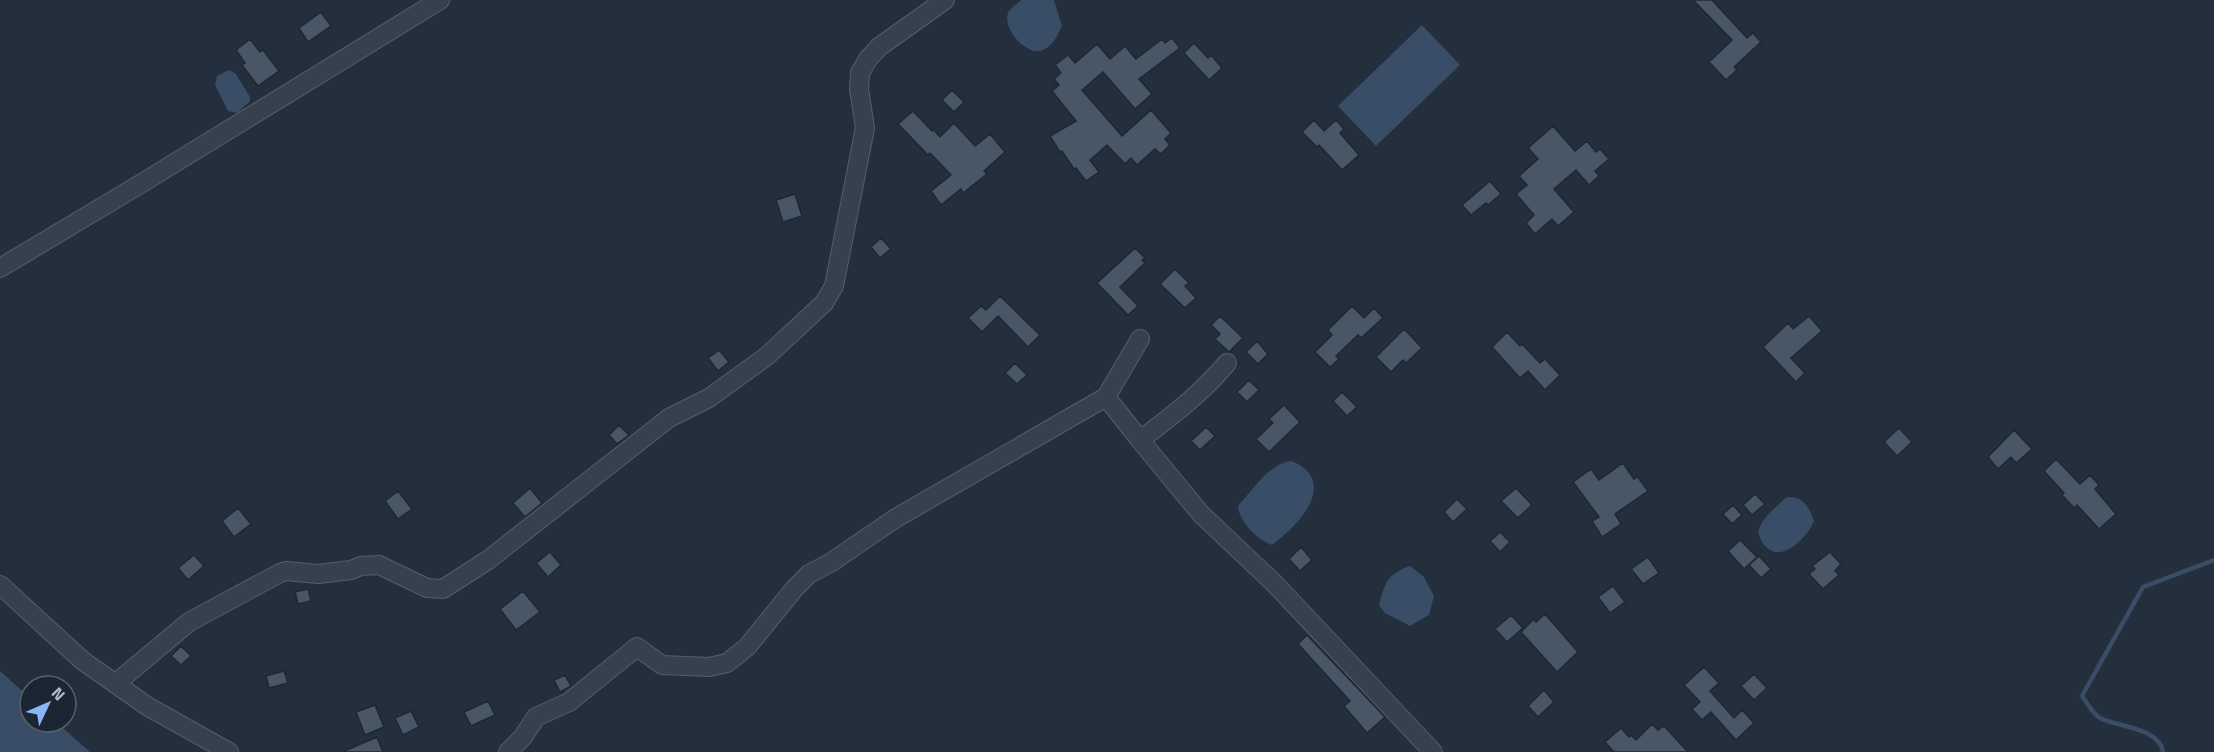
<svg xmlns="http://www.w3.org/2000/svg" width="2214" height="752" font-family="'Titillium Web',sans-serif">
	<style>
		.water { fill: #394d66 }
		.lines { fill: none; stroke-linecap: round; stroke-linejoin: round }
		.stream { stroke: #394d66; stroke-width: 4.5 }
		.building { fill: #495666; stroke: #1e2834; stroke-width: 1.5 }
		.minor-casing { stroke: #555f6b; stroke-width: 20 }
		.minor { stroke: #37414d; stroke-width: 18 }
	</style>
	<rect width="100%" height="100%" fill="#232f3d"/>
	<path class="water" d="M1021 0H1054L1062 26C1058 34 1054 44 1045 49 1029 59 1002 30 1008 13 1010 8 1017 4 1021 0Z
		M1422 25 1460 65 1376 146 1338 106Z
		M229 70 236 74 250 97V101L237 113 228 111 215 85 217 76Z
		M1292 461C1340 482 1298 526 1272 545 1257 539 1239 522 1238 506 1253 490 1269 463 1292 461Z
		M1787 497C1803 496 1809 507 1814 521 1806 540 1778 567 1762 542 1760 538 1757 533 1759 529 1763 517 1778 505 1787 497Z
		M1410 566 1424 577 1434 596 1429 615 1410 626 1385 613 1379 605C1385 583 1387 574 1410 566Z
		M0 671 30 698V722H56L90 752H0Z"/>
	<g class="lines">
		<path class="stream" d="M2163 752C2160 728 2118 727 2100 718 2093 714 2087 703 2082 696L2143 587 2214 560"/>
	</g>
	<path class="building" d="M1693 0H1712L1747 38 1753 33 1761 42 1734 67 1737 70 1726 80 1709 62 1732 40Z
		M321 12 331 26 308 42 299 28Z
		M1172 38 1180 48 1139 79 1152 94 1135 109 1103 72 1082 90 1122 136 1151 110 1171 133 1165 139 1170 145 1161 154 1155 149 1137 165 1131 158 1125 164 1107 145 1090 160 1099 172 1086 181 1076 168 1074 169 1062 151 1060 152 1050 136 1076 121 1052 91 1059 85 1054 79 1061 73 1055 65 1068 55 1075 63 1097 44 1110 59 1125 46 1136 59 1162 39 1165 43Z
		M250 39 260 52 263 50 279 71 258 86 242 65 245 63 236 50Z
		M1194 43 1208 58 1211 55 1222 68 1209 80 1184 53Z
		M952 90 964 102 954 112 942 100Z
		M913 111 932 131 933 129 940 137 954 123 975 146 990 134 1005 152 984 171 987 174 963 193 961 189 941 205 931 191 951 175 930 153 928 155 898 124Z
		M1314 120 1324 131 1336 120 1344 129 1340 133 1359 155 1342 170 1319 145 1317 147 1302 132Z
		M1553 126 1575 151 1587 141 1596 152 1600 149 1609 159 1595 171 1599 176 1589 185 1576 170 1554 189 1574 212 1558 226 1552 219 1535 234 1526 223 1534 215 1516 194 1527 185 1519 176 1538 159 1528 148Z
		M1490 181 1501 194 1488 205 1486 203 1471 215 1462 205Z
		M795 194 802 216 783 222 776 200Z
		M881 238 891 249 880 258 871 247Z
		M1135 248 1145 258 1142 260 1145 263 1120 287 1138 306 1128 315 1097 283Z
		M1175 269 1189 283 1185 286 1196 298 1185 308 1160 284Z
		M1000 296 1040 335 1028 347 998 316 982 332 968 318 981 306 986 310Z
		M1352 306 1364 318 1374 308 1383 318 1361 338 1358 335 1336 356 1339 359 1330 367 1315 352 1332 335 1328 330Z
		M1220 316 1243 338 1229 352 1215 339 1220 334 1211 325Z
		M1809 316 1822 331 1791 358 1805 373 1796 382 1763 347 1788 323 1793 329Z
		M1403 330 1406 331 1422 348 1406 363 1403 360 1391 372 1376 357Z
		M1507 332 1520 346 1522 344 1540 363 1545 359 1560 375 1545 390 1528 371 1520 378 1492 347Z
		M1257 341 1268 354 1258 364 1246 352Z
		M719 350 729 362 718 371 708 358Z
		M1015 363 1027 375 1017 384 1005 373Z
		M1249 380 1259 390 1247 402 1237 392Z
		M1342 392 1357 407 1347 416 1333 401Z
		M1284 405 1300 422 1269 452 1256 439 1273 423 1269 419Z
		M619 425 629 435 617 444 609 435Z
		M1206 427 1215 436 1200 450 1191 441Z
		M1899 428 1912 442 1897 456 1884 442Z
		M2014 430 2032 449 2016 463 2011 457 1998 469 1988 457Z
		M2056 459 2080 484 2090 475 2099 485 2095 489 2116 514 2099 529 2077 505 2074 508 2062 495 2064 493 2044 471Z
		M1623 463 1634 479 1637 476 1648 491 1615 514 1621 524 1602 537 1592 521 1599 517 1573 482 1591 469 1599 480Z
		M530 488 542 503 525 517 513 503Z
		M1516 488 1532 505 1518 518 1501 501Z
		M398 491 412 509 398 519 385 501Z
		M1755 494 1765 504 1752 515 1743 505Z
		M1457 499 1467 509 1453 522 1444 512Z
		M1733 505 1742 515 1732 524 1723 514Z
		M238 508 251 524 234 537 222 521Z
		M1500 532 1510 542 1500 552 1490 541Z
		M1740 540 1757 557 1744 569 1728 551Z
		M1301 547 1312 560 1300 571 1289 559Z
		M550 552 561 565 548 577 536 563Z
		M1830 552 1841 564 1835 571 1839 575 1823 589 1809 574 1815 569 1812 566Z
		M194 555 204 566 188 580 178 568Z
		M1759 556 1771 569 1761 578 1749 565Z
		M1648 557 1659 573 1643 584 1631 569Z
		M1613 586 1625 602 1610 613 1598 597Z
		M308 589 311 601 298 604 295 592Z
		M523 591 540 612 516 630 500 609Z
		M1545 614 1578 652 1557 672 1521 632 1534 619 1536 622Z
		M1511 615 1523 628 1507 642 1495 629Z
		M1307 635 1385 717 1367 733 1344 706 1350 701 1298 644Z
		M181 646 191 656 181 665 171 656Z
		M1704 667 1719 683 1710 691 1734 718 1742 710 1754 723 1736 740 1711 712 1702 720 1692 709 1700 702 1684 685Z
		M284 671 288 683 269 688 266 676Z
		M1754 674 1767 688 1754 700 1741 686Z
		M565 675 571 686 560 692 554 680Z
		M1544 690 1554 702 1538 717 1528 706Z
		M488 701 495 715 471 726 464 712Z
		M375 705 384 727 365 735 356 712Z
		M411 711 419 727 403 735 395 718Z
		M1652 724 1658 730 1664 726 1688 752H1614L1605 742 1621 728 1629 737 1631 735 1636 740Z
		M377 737 383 752H342Z"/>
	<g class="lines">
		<defs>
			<path id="minor" d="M0 268 142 183 440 0
				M1106 397 1140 440C1172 416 1202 393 1227 363
				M1140 440 1201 514 1275 584 1433 752
				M0 585 83 661 147 706 229 752
				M115 684 189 622 280 573 286 571 318 574 351 570 361 566 379 565 427 588 443 589 488 560 669 418 709 398 767 356 824 303 834 286 865 128 859 89 860 73 868 59 879 47 945 0
				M508 752 523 737 536 717 569 702 637 647 662 665 709 667 727 663 747 647 795 588 809 574 830 563 896 518 1106 397 1140 339"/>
		</defs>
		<use href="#minor" class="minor-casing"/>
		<use href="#minor" class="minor"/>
	</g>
	<g transform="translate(48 704) rotate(46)"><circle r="28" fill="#1c2632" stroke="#58626e" stroke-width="1.5"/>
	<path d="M0-4.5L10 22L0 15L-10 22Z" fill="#89b6f8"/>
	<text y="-9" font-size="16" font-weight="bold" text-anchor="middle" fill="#b3bcc8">N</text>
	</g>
</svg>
